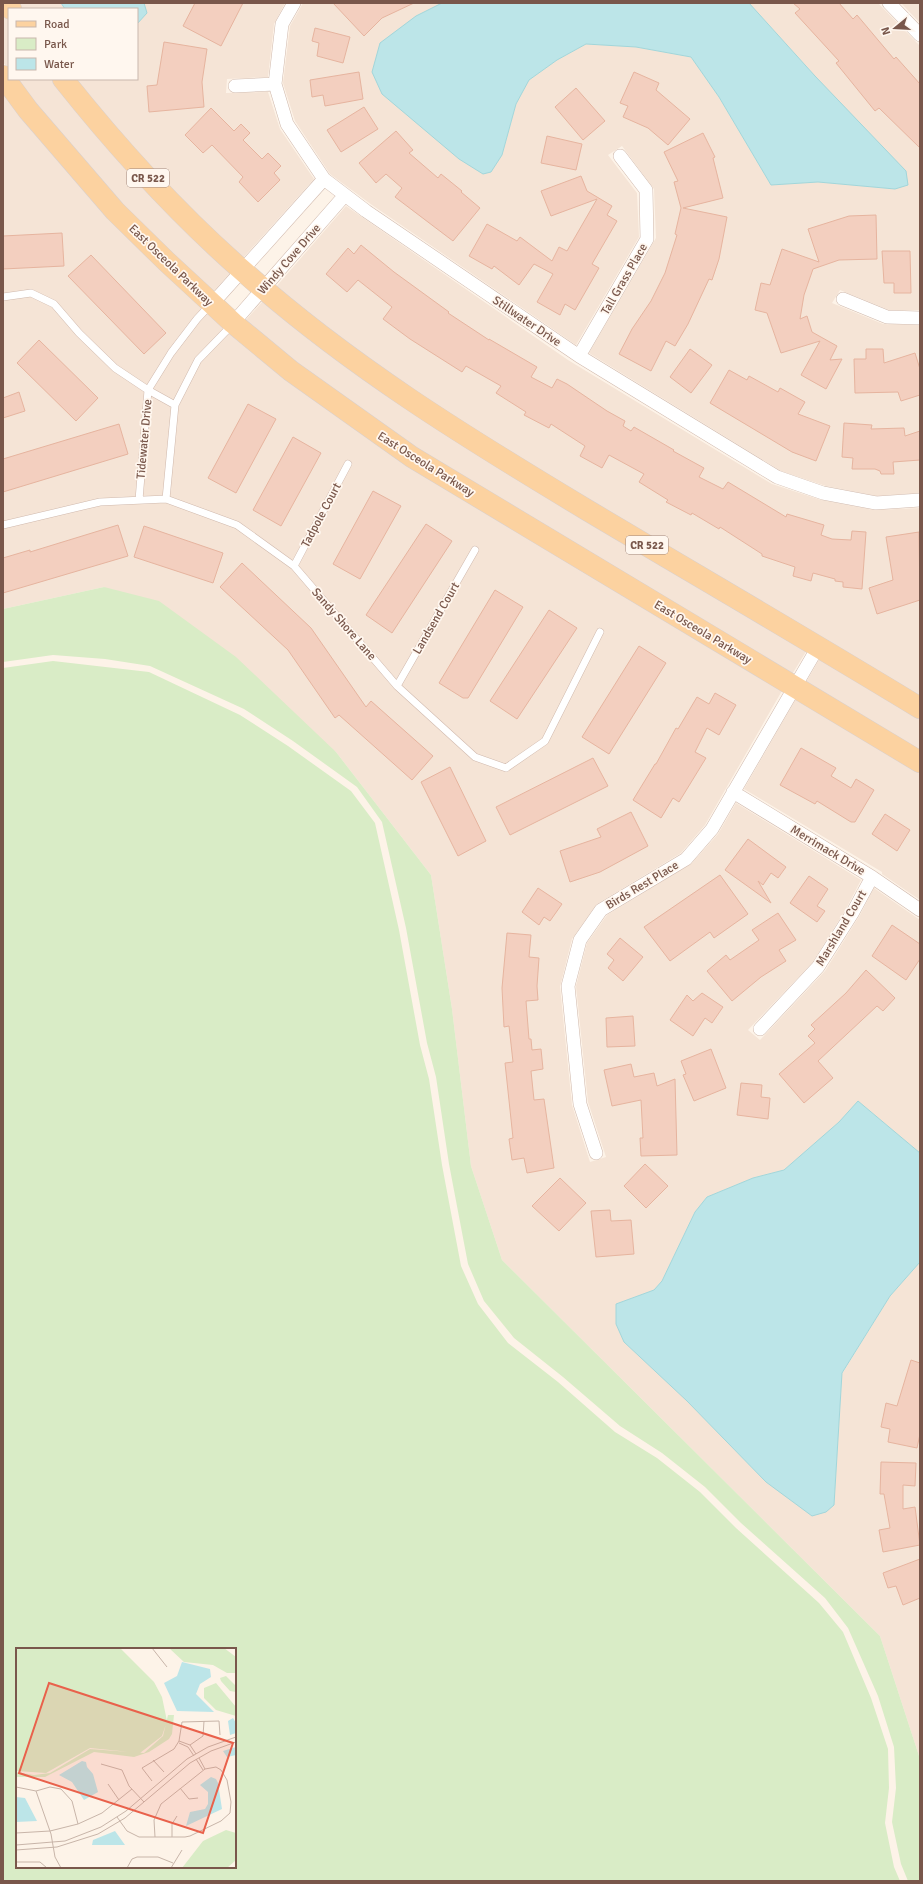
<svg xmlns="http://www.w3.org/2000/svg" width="923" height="1884" font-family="Signika,sans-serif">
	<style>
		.residential { fill: #f5e4d6 }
		.green { fill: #d9ecc6; fill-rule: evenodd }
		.water { fill: #bce5e8; stroke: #a2d6da }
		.building { fill: #f3cfbf; stroke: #e6b49f }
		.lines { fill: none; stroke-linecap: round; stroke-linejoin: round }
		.lane-casing { stroke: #d0b9ad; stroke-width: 8 }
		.street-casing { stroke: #d0b9ad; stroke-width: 14 }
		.primary-casing { stroke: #d9d0cd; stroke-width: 22 }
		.lane { stroke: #fff; stroke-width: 7 }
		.street { stroke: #fff; stroke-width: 13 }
		.primary { stroke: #fcd2a0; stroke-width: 21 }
		.labels { text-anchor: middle; stroke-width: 3.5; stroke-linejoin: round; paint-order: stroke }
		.shield { fill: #fff7ef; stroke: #a1877c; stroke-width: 1 }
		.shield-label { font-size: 11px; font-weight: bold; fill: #79574b }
		.street-label { font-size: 12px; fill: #79574b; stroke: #fff7ef }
		.inset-road { fill: none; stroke: #c8b5a9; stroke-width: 1 }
		.view { fill: #e9614b; fill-opacity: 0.15; stroke: #e9614b; stroke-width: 2 }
		.inset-edge { fill: none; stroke: #79574b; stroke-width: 2 }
	</style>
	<rect width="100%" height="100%" fill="#fdf3e8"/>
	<path class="residential" d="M17 3H61L65 9H21Z
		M144 3H285L274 24 268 77 227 79 226 93 268 92 280 129 314 179 242 259 149 167 73 79H137V24L147 13Z
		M303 3H442L416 16 502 155 516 104 529 80 557 60 586 44 636 47 691 57 719 97 771 185 818 182 895 189 815 76 749 3H878L920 46V310H889L840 290 832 303 883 324 920 325V493L877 496 826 486 781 471 589 353 656 238 654 189 622 146 608 155 637 193 639 237 576 345 372 205 330 174 295 121 283 83 290 26Z
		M901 3H920V23Z
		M3 12 9 21V70L3 62Z
		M15 79H52L89 125 231 272 212 293 122 206Z
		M3 90 200 305 783 689 705 825 681 853 597 904 572 939 560 987 572 1105 590 1162 606 1157 588 1102 576 986 587 943 607 915 692 863 718 834 736 803 861 880 846 909 812 963 748 1030 760 1040 825 971 860 915 874 888 920 920V1153L858 1101 839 1122 784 1170 753 1178 707 1197 695 1212 662 1281 654 1290 616 1304V1324L624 1342 687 1401 766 1482 834 1505 842 1374 890 1296 920 1262V1759L880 1636 502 1260 471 1166 452 1009 431 875 336 752 104 587 3 609Z
		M346 206 568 360 772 484 821 500 874 510 920 508V699L511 455 388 376 275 288Z
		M264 300 807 650 791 676 417 450 350 405 244 322Z
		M820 658 920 718V753L805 684Z
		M797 697 920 771V900L882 874V872L744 789Z"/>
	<path class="green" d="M104 587 159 601 236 657 336 752 431 875 452 1009 471 1166 502 1260 880 1636 920 1759V1881H908L901 1864 892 1822 896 1788 894 1747 878 1696 848 1628 825 1598 741 1523 705 1487 662 1453 620 1426 563 1377 514 1338 484 1301 468 1264 449 1164 436 1077 427 1043 406 928 382 822 357 787 293 741 244 709 150 666 105 659 53 655 3 662V609Z
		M53 661 149 672 240 715 288 746 351 791 375 823 399 930 420 1045 429 1079 442 1165 461 1266 478 1304 508 1343 558 1382 615 1432 657 1458 700 1492 736 1528 819 1603 843 1632 871 1698 888 1749 889 1788 885 1823 894 1867 900 1881H3V668ZM17 1649H235V1867H17Z"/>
	<path class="water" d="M61 3H144L147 13 137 24V9H65Z
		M442 3H749L815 76 906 171 908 185 895 189 818 182 771 185 719 97 691 57 636 47 586 44 557 60 529 80 516 104 502 155 491 172 483 174 459 159 382 94 372 72 380 43 416 16Z
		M858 1101 920 1153V1262L890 1296 842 1373 834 1505 826 1512 812 1516 766 1482 687 1401 624 1342 616 1324V1304L654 1290 662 1281 695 1212 707 1197 753 1178 784 1170 839 1122Z"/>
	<path class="building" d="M195 3H243L221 46 183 26Z
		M333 3H414L382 18 364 36Z
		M793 3H839L853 19 857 15 894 59 896 57 920 84V148L879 108 875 111 836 63 839 61 795 13 800 9Z
		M315 28 350 37 343 63 317 56 319 43 312 41Z
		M164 42 207 49 202 82 204 107 149 112 147 86 157 85Z
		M359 72 363 99 325 106 323 95 312 97 310 80Z
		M634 72 659 83 656 90 690 119 668 145 648 128 623 117 628 106 620 103Z
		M576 88 605 121 583 140 555 107Z
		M364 107 378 129 341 152 327 130Z
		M211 108 234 131 241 124 250 133 243 140 262 159 268 153 281 166 274 173 280 180 258 202 239 182 243 177 212 145 203 153 185 135Z
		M396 131 413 150 409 153 438 178 441 174 462 191 461 192 480 208 453 241 395 197 402 188 386 174 376 183 359 163Z
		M703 133 715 157 713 158 723 198 683 208 727 217 719 259 712 280 709 279 688 324 675 346 666 341 651 371 619 354 632 329 651 301 665 273 677 235 675 234 681 208 674 182 678 181 664 152Z
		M547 136 582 144 576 170 541 163Z
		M581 176 587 191 612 206 607 215 617 221 592 264 599 268 575 310 565 304 560 315 537 302 553 274 534 264 519 285 494 266 492 269 469 256 487 224 517 241 520 237 552 261 559 247 567 251 597 199 551 216 541 191Z
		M876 215 877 259 839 260 813 269 804 295 800 319 807 316 812 332 837 346 830 360 842 359 826 389 801 375 820 341 781 353 767 313 755 310 761 283 770 285 782 249 819 262 808 229 849 216Z
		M62 233 64 266 3 269V236Z
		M361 245 394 272 449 312 448 313 489 340V339L537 367 531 377 552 388 557 379 567 384 607 411 625 421 623 426 631 431 634 427 674 450 673 451 704 468 699 477 723 489 728 482 786 517 787 514 824 525 821 535 832 539 851 540 852 531 866 532 862 589 843 587V582L835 581V579L813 573 811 581 793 576 795 567 762 556V554L720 527 719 529 692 513 691 515 666 502 668 500 639 482 644 474 609 455 602 468 580 456 585 446 551 424 549 428 524 415 526 412 496 393 501 386 466 366 462 372 410 339 383 319 392 307 358 280 347 292 326 274 348 248 354 254Z
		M882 251H910L911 293H894V283H884Z
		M91 255 166 333 144 354 68 276Z
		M39 340 98 398 76 421 17 363Z
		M690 349 712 365 691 393 670 377Z
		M866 349H883L884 363 915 353 920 369V395L901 401 898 392 855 393 854 359H866Z
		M729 370 747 380 749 376 778 392 780 388 805 402 798 414 830 426 816 461 792 452 710 403Z
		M19 392 25 411 3 418V398Z
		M248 404 276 419 236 493 208 478Z
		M844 423 872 425 871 429 904 428 905 436 920 431V460L893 462 894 474H881L880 471 875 469H852L853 458 842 457Z
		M119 424 128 454 3 492V459Z
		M293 437 321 453 281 526 253 510Z
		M373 491 401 506 360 579 333 564Z
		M426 524 452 541 392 633 366 615Z
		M118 525 128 556 3 593V558L30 550V552Z
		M144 526 223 553 213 583 134 557Z
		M919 532 920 600 877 614 869 588 893 580 886 537Z
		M242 563 311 628 366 707 371 701 433 756 412 780 339 715 335 718 288 650 220 587Z
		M495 590 523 607 468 698H463L439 683Z
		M549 610 577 628 517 719 490 701Z
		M639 646 666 663 609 754 582 737Z
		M715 693 736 705 719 735 707 728 695 752 706 758 679 802 673 798 661 818 633 800 655 764H656L676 728 678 729 697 697 709 704Z
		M801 748 836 768 831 776 851 788 856 779 874 790 855 822H851L817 801 815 804 780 785Z
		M593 758 608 786 510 835 496 807Z
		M450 767 486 841 458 856 421 782Z
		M631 812 648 846 600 872 570 882 560 851 601 837 597 829Z
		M885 814 910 830 897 851 872 834Z
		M748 839 786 867 778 878 771 873 763 885 758 881 771 903 725 870Z
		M720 875 748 914 714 938 710 932 670 961 644 927Z
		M809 876 828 889 817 906 825 911 817 922 790 903Z
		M538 888 562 904 550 921 544 917 539 925 522 912Z
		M778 913 796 940 779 950 786 961 761 977 732 1001 707 971 726 955 730 960 759 940 752 930Z
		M892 925 920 944V959L906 980 872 956Z
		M507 933 531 935 529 957 539 958 537 986 538 1000 526 1001 529 1039H531L532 1050 541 1049 543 1069 531 1071 534 1100 544 1099 554 1168 527 1173 524 1158 512 1160 509 1139 513 1138 505 1063 513 1062 509 1026 504 1027 502 988Z
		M620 938 643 957 623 981 608 968 614 960 607 954Z
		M866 970 895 998 883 1011 877 1006 818 1061 833 1078 804 1103 779 1074 815 1043 808 1036 815 1029 811 1025 846 993Z
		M702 993 723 1007 712 1023 705 1018 693 1036 670 1020 687 995 693 1001Z
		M633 1016 635 1046 607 1047 606 1018Z
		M711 1049 726 1088 694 1101 683 1075 686 1074 681 1061Z
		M631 1064 634 1077 654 1073 657 1086 675 1079 677 1155 641 1156 640 1138H643L641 1100 612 1106 604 1070Z
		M741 1083 762 1085 761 1097 770 1098 768 1119 737 1115Z
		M645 1164 668 1186 646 1208 624 1186Z
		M560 1178 586 1203 559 1231 532 1206Z
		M610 1210 611 1221 631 1220 634 1254 596 1257 591 1211Z
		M911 1360 920 1363V1434L917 1448 888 1442 890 1429 881 1427 886 1403 897 1406Z
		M881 1462 916 1463 915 1486 903 1485V1509L915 1507 920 1545 883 1552 879 1530 890 1528 884 1494H880Z
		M920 1559V1598L903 1605 896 1586 888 1588 883 1573Z"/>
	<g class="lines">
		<defs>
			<path id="lane" d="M3 297 31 293 54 304 79 333 115 368 148 390 175 405
				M166 499 175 405 198 360 232 325
				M139 500 148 390 171 353 197 319 210 305
				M3 525 100 502 166 499 237 525 294 566 397 686 475 757 506 768 545 741 600 632
				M294 566 348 464
				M397 686 475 550"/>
			<path id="street" d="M294 3 282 24 275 84 287 124 324 179 366 211 579 356 777 477 823 493 876 503 920 500
				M889 3 920 35
				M235 86 275 84
				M843 299 887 317 920 318
				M212 304 324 179
				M233 323 345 195
				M579 356 647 239 646 190 620 156
				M733 792 872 877 920 910
				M760 1029 818 967 853 912 872 877
				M596 1153 580 1104 568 986 580 940 601 910 686 859 712 829 818 647"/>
			<path id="primary" d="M7 3 11 9
				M3 76 28 110 115 211 167 262 233 323 291 371 412 457 920 762
				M63 79C117 147 177 213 243 271 348 365 467 438 587 510 698 576 810 641 920 708"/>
		</defs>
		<use href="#lane" class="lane-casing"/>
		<use href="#street" class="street-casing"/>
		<use href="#primary" class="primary-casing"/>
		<use href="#lane" class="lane"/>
		<use href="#street" class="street"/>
		<use href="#primary" class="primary"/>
	</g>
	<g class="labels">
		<g class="shield">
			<rect x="127" y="169" width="42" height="18" rx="3"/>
			<rect x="626" y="536" width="42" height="18" rx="3"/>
		</g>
		<g class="shield-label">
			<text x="148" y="182">CR 522</text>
			<text x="647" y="549">CR 522</text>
		</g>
		<g class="street-label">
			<text transform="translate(289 259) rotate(-49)" y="4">Windy Cove Drive</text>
			<text transform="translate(171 265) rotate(44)" y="4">East Osceola Parkway</text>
			<text transform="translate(624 279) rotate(-60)" y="4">Tall Grass Place</text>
			<text transform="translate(527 321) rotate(34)" y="4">Stillwater Drive</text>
			<text transform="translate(144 439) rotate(-85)" y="4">Tidewater Drive</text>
			<text transform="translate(426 464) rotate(32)" y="4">East Osceola Parkway</text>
			<text transform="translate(321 515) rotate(-62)" y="4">Tadpole Court</text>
			<text transform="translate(436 618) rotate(-60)" y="4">Landsend Court</text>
			<text transform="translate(344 624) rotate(49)" y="4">Sandy Shore Lane</text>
			<text transform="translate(703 632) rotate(31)" y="4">East Osceola Parkway</text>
			<text transform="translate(828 850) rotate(31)" y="4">Merrimack Drive</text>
			<text transform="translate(642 885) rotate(-31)" y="4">Birds Rest Place</text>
			<text transform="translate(841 928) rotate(-59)" y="4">Marshland Court</text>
		</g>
	</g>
	<g transform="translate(16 1648)">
		<rect width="220" height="220" fill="#fdf3e8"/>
		<path d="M0 0H104L138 34 146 49 151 73 146 88 124 105 74 100 30 125 0 123ZM153 0H208L220 9V25H211L197 17 168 14ZM210 28 220 38V44L214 43 205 33 204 30ZM200 35 220 59V68L200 62 188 50V40ZM152 67H158L156 86 153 91 133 104 118 109 78 104 29 129H0V124L18 127 34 125 74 101 128 105 147 88ZM210 182 220 185V212L211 220H166L187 193Z" fill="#d9ecc6"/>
		<path d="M166 14 194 21 195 29 184 36 180 46 198 64 161 63 148 35 161 28ZM217 70 220 75V85L214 87 212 73ZM220 99V107L211 109 207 103ZM66 113 70 114 71 119 77 126 82 144 68 152 56 134 43 127ZM195 129 200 131 202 135 206 161 170 178 174 164 189 161 192 156V144L184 137ZM0 149 9 150 21 173 0 174ZM99 183 109 197H76L77 192Z" fill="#bce5e8"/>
		<path class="inset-road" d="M136 0 151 19M163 93 174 97 180 106M163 95 172 99 178 108M174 97 187 88 188 73M183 110 189 121M180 111 187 122M137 112 148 124M85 116 106 122 113 138 128 154M136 133 126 120 158 101 163 93 166 74 203 73 204 87M92 136 103 152M0 139 20 143 34 139 45 141 56 153 62 176M164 140 173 151 182 150M20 143 35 186 39 209 45 220M101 169 111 183 123 189H169L174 188 205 173 214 165 215 154 211 132 205 122 200 119 189 121 145 156 138 172 139 189M0 185 34 183 62 176 86 165 116 141M156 189V176L161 168M0 197 49 193 85 179 110 163 171 111 192 99 220 89M0 202 41 199 82 186 109 170 174 115 195 103 220 94M0 214H24L31 220M111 220 116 211 121 209H142L157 215M155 220 166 202"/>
		<path class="view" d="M33 35 217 95 187 185 3 125Z"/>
		<rect width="220" height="220" class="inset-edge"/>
	</g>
	<rect width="923" height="1884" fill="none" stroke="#79574b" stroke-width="8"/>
	<rect x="8" y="8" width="130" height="72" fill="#fff7ef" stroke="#c9b7ad"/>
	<rect x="16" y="21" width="20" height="6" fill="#fcd2a0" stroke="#c9b7ad"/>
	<text x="44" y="28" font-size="12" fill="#79574b">Road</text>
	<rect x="16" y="38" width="20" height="12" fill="#d9ecc6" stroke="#c9b7ad"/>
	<text x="44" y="48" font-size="12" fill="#79574b">Park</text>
	<rect x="16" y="58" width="20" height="12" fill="#bce5e8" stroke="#c9b7ad"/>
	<text x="44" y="68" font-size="12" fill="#79574b">Water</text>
	<g transform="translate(895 28) rotate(252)" stroke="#fff7ef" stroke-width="3" paint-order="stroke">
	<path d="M0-3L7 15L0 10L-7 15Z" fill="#79574b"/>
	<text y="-6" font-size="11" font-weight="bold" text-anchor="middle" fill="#79574b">N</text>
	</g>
</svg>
